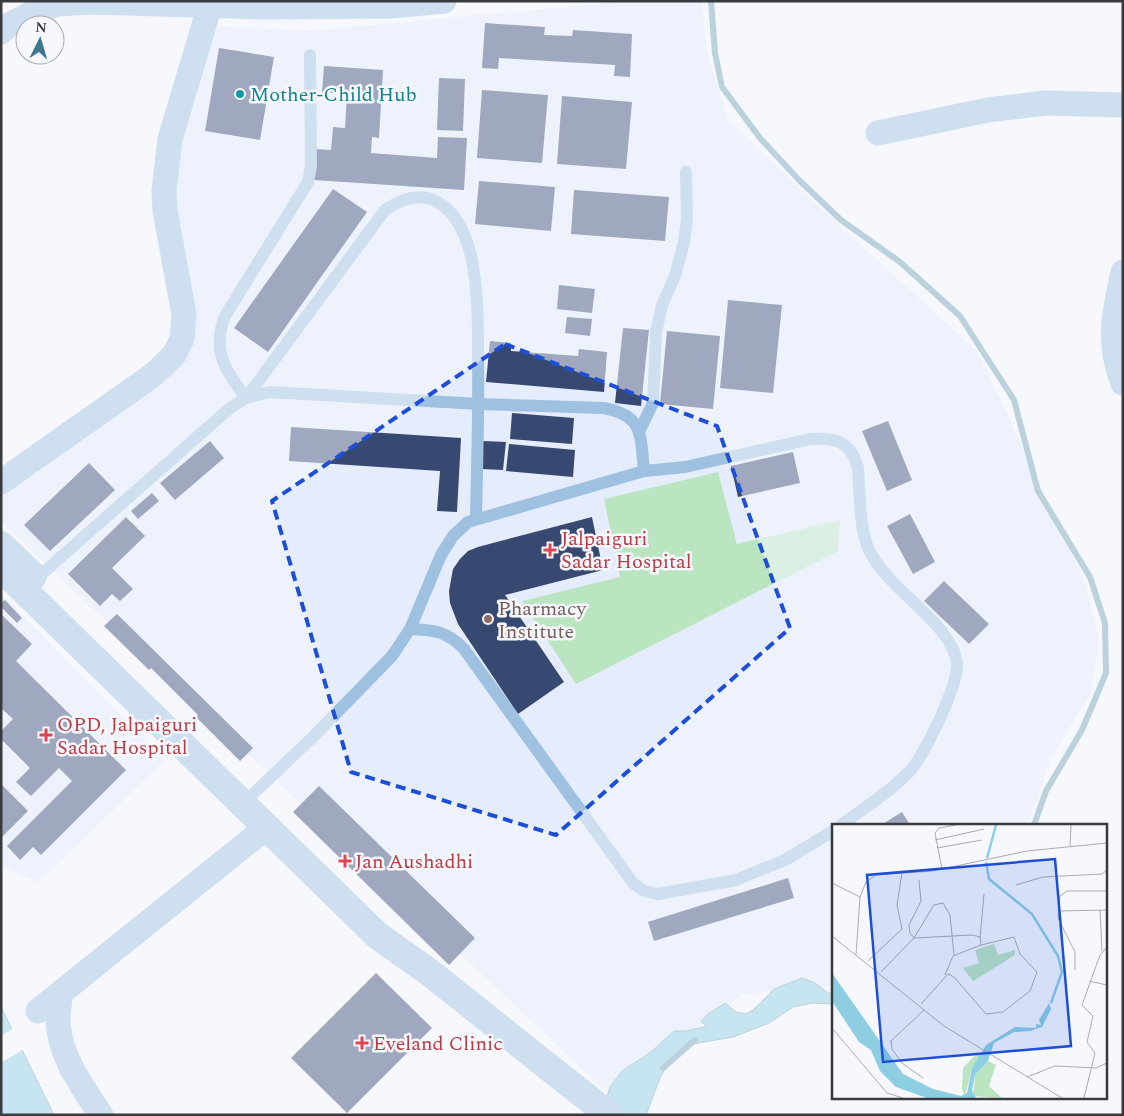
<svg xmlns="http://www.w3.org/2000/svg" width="1124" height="1116" font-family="Spectral,serif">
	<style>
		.built { fill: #e5ecfc }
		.green { fill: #bbe5c1 }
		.water { fill: #8dcee3; stroke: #74a2b2 }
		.pier { fill: #f6f8fe }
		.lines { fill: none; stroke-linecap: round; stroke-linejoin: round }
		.stream { stroke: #74a2b2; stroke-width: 6 }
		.building { fill: #374871 }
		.service { stroke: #9ec0e1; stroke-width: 12 }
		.minor { stroke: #9ec0e1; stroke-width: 25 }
		.tertiary { stroke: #9ec0e1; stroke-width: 28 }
		.marked { fill: none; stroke: #1d4ed8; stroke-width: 4; stroke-dasharray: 10 6; stroke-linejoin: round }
		.culture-dot { fill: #0f9aa8; stroke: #f6f8fe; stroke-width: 2 }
		.health-dot { fill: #e0444e; stroke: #f6f8fe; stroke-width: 2 }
		.education-dot { fill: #8d6e63; stroke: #f6f8fe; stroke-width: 2 }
		.labels { text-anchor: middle; stroke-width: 5; stroke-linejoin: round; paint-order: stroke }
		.culture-label { font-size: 20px; fill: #0d838f; stroke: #f6f8fe; text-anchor: start }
		.health-label { font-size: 20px; fill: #be3a42; stroke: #f6f8fe; text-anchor: start }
		.education-label { font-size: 20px; fill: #785e54; stroke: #f6f8fe; text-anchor: start }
		.inset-river { fill: none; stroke: #8dcee3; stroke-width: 2.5 }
		.inset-road { fill: none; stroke: #aaacb1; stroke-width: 1 }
		.view { fill: #1d4ed8; fill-opacity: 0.15; stroke: #1d4ed8; stroke-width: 2.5 }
		.inset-edge { fill: none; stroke: #383a3e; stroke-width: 2.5 }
	</style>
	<rect width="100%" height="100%" fill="#f6f8fe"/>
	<path class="built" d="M629 1H702L707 54 728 119 804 193 978 352 1083 578 1099 639 1091 693 1052 756 1027 825H833V986L743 994 608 1093 1 522V490L184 346 170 203 172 148 209 26 308 31Z
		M1 594 165 760 39 882 1 867Z"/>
	<path class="green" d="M718 472 737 544 840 520 838 551 576 684 522 601 620 577 604 499Z"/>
	<path class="water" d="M802 978 815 983 828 993H833V1004L812 1003 793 1007 769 1023 733 1037 687 1045 670 1060 660 1078 646 1115H593L605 1104 610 1087 622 1071 651 1052 674 1031H687L707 1026 701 1022 708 1014 725 1003 736 1012 746 1014 753 1010 774 989Z
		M1 1007 54 1115H1Z"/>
	<path class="pier" d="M14 1028 24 1049 1 1063V1036Z"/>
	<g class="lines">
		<path class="stream" d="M711 1 715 53 722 87 760 138 800 181 841 220 900 262 960 316 1014 400 1038 491 1090 577 1105 623 1106 673 1082 730 1046 791 1034 825
			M663 1068 695 1040"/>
	</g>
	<path class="building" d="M485 23 545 27 544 35 572 36 573 30 632 34 630 77 614 76 615 65 499 58 498 69 482 68Z
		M219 48 274 57 260 140 205 131Z
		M324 66 383 70 379 138 372 137 371 153 437 158 438 137 467 138 464 190 314 180 315 149 331 150 333 127 345 128 347 94 322 92Z
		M439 78 465 79 463 131 437 130Z
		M482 90 548 95 542 163 477 158Z
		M562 96 632 102 626 169 557 164Z
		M479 181 555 187 551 231 475 224Z
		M333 189 367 212 268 352 234 328Z
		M574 190 669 197 665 241 571 234Z
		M559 285 595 289 592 313 557 309Z
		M728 300 782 305 773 393 720 388Z
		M567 317 592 319 590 336 565 333Z
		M623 328 649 330 641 406 615 403Z
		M667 331 720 336 713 409 660 404Z
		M490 341 511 343V351L578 356 579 349 607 352 604 392 486 382Z
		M512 413 574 418 572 444 510 439Z
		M888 421 912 480 887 491 862 431Z
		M291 427 461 438 457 512 437 511 440 471 289 461Z
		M210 441 224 458 175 500 160 483Z
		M483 441 506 442 503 470 481 469Z
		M509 444 575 450 573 477 506 471Z
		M793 452 800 483 738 497 731 466Z
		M89 463 115 490 50 551 24 525Z
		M152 493 159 501 138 519 131 511Z
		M910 514 935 562 913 574 887 526Z
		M126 517 145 536 112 568 133 589 120 601 112 594 100 606 68 574Z
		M592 517 603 570 505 595 564 682 518 714 458 624 450 603 449 591 453 569 460 559 468 551 478 547Z
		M944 581 989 624 969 644 924 601Z
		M5 600 22 618 17 623 1 607V603Z
		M1 614 32 644 16 661 126 770 41 855 33 847 20 860 7 846 72 781 59 768 31 796 16 782 30 768 1 739V731L13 719 1 708Z
		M117 614 253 748 240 761 196 717 198 715 151 668 149 670 104 626Z
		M1 784 28 811 1 838Z
		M319 786 475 938 449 965 293 812Z
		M902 812 910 825H881Z
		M788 878 794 898 654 941 648 922Z
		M376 973 432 1028 347 1113 291 1058Z"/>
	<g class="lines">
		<path class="service" d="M310 55 311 166 308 182 225 316C211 352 226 370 246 398L385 210C433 177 462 214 472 260 478 292 478 323 478 355 479 410 477 464 476 519
			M639 432 653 403 656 333 662 305 675 276 684 242 687 219 686 172
			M36 579 230 408 246 398 269 392 479 404 604 408C645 416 640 436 644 471L685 467 811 439C836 437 851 442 858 468 860 492 859 529 869 550 884 581 921 605 943 633 949 641 956 652 957 663 958 687 925 753 910 771 890 792 864 808 841 825
			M410 629 441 555 453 536 468 522 644 471
			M254 793 314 736 392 656 410 629C434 630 447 631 464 649L633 883 644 891 658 894 736 880 785 860 833 831"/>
		<path class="minor" d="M1 32 7 26 32 13 58 4 90 2 265 7 391 6 444 1
			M878 133 988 110 1045 103 1123 105
			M1123 272C1114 312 1107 343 1123 383
			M1 482 153 375 174 355 182 339 184 315 165 210 164 191 170 139 210 5
			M60 993C60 1002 58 1011 58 1020 59 1056 82 1086 101 1115
			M38 1011 267 827"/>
		<path class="tertiary" d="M1 545 33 576
			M1 568 378 936 429 972 609 1115"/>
	</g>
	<path d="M0 0H1124V1116H0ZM505 344 717 426 790 628 556 835 351 772 272 501Z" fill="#f6f8fe" fill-opacity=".55" fill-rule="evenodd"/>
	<path class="marked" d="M505 344 717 426 790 628 556 835 351 772 272 501Z"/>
	<circle class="culture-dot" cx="240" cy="94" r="5"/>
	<g class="health-dot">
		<path d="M547.5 542.5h5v5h5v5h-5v5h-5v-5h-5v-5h5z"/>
		<path d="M43.5 727.5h5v5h5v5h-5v5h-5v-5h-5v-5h5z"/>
		<path d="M342.5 853.5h5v5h5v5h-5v5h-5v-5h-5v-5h5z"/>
		<path d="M359.5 1035.5h5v5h5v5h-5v5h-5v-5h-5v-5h5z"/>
	</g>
	<circle class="education-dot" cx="488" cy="619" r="5"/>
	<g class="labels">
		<g class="culture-label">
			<text x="250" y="101">Mother-Child Hub</text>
		</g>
		<g class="health-label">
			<text x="561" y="545">Jalpaiguri<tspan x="561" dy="23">Sadar Hospital</tspan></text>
			<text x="57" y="731">OPD, Jalpaiguri<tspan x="57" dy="23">Sadar Hospital</tspan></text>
			<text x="355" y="868">Jan Aushadhi</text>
			<text x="373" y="1050">Eveland Clinic</text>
		</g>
		<g class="education-label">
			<text x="498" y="615">Pharmacy<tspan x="498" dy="23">Institute</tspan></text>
		</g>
	</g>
	<g transform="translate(832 824)">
		<rect width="275" height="275" fill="#f6f8fe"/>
		<path d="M162 120 166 131 183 126V131L141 157 131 144 147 139 143 126ZM145 229 150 230 140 244 133 272 130 265 131 244ZM156 237 164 241 157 262 170 274 141 272 143 251Z" fill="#bbe5c1"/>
		<path d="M0 149 71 250 101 265 129 272 135 269 140 244 154 221 183 203 204 204V200L209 201 207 196 217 179 219 185 210 203 198 207 182 208 162 219 156 237 143 251 140 266 144 274H95L64 263 48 247 39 226 27 218 0 177Z" fill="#8dcee3"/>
		<path class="inset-river" d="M155 34 164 1M154 38 157 55 200 90 226 132 230 148 219 179"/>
		<path class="inset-road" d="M103 16 152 5M238 23 239 1M105 24 150 16M110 45 103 9 107 4 124 1M87 56 89 77 77 101 78 109 82 114 102 81 111 79 118 91 122 131M0 59 28 73M184 61 211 53 270 50 275 46M268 86 270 127M226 87 275 86M0 112 112 202 230 274M148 114 152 70M24 131 28 73 34 58 44 51 100 47 195 27 275 19M36 137 70 105 65 81 70 49M243 146V128L226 94 228 72 235 67H275M49 148 82 114 140 111 148 113 149 121 182 113 188 130 205 148 198 167 171 188 154 190 122 153 116 150 89 180M113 151 121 132 149 121M257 157 275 161M0 204 55 269 71 274M59 217 60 225 70 239 91 254M58 218 92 186M195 253 223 242 264 244 275 239M252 274 263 229 255 218 261 192 250 181 268 131 275 123"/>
		<path class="view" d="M223 35 239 222 51 238 35 51Z"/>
		<rect width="275" height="275" class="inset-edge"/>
	</g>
	<rect width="1124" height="1116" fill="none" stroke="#383a3e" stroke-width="5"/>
	<g transform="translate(40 40) rotate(5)"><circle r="24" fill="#f6f8fe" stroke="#aaacb1"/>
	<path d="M0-4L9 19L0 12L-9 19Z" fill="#3d7690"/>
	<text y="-8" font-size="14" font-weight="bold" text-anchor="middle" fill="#383a3e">N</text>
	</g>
</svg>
